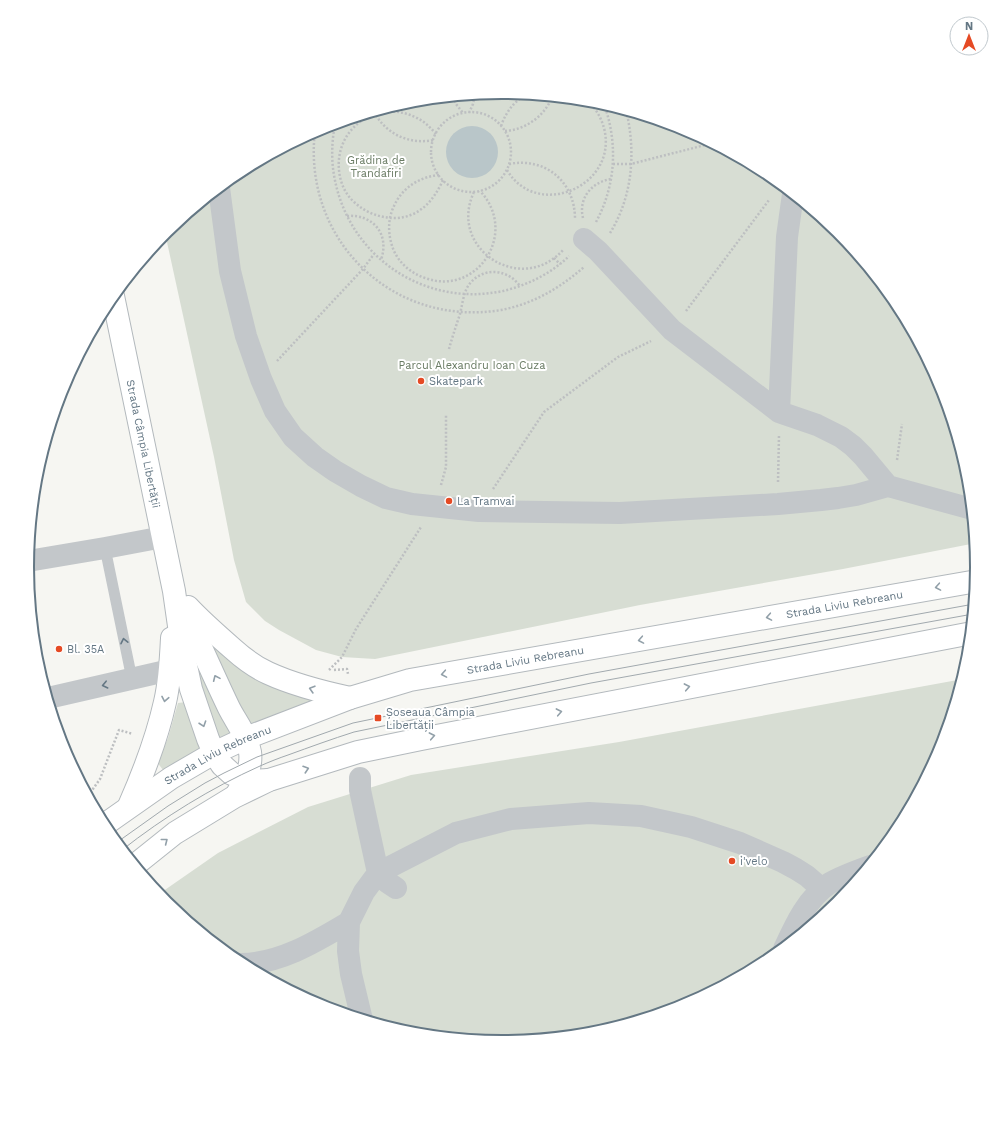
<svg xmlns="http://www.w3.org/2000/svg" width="1005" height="1135" font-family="'Work Sans',sans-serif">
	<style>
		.green { fill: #d7ddd3 }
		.water { fill: #b9c6c9 }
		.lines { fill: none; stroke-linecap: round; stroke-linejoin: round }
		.secondary-casing { stroke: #b3b9bd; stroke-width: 24 }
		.path { stroke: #bdbfc1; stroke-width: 2.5; stroke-dasharray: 2 2; stroke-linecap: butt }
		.lane { stroke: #c3c7ca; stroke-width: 11 }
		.street { stroke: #c3c7ca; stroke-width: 22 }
		.secondary { stroke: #fff; stroke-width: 22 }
		.tram { stroke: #a1a9ae; stroke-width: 1 }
		.oneway { stroke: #92a0a9 }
		.oneway2 { stroke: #647784 }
		.poi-dot { fill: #e54a24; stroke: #fff; stroke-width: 1.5 }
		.labels { text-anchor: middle; stroke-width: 4; stroke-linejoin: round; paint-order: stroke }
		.park-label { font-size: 11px; fill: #697b63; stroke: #fff }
		.poi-label { font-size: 11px; fill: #647784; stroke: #fff; text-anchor: start }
		.street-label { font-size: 11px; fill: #647784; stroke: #fff }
		.rim { fill: none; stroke: #647784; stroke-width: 2 }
	</style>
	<rect width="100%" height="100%" fill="#f6f6f2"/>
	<path class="green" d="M503 92 595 101 685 128 767 172 839 231 898 304 942 386 969 475 976 543 843 569 640 605 375 659 342 657 316 650 279 630 265 621 246 602 234 560 214 457 165 233 239 172 321 128 410 101Z
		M216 646 319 701 251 726 210 647Z
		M193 652 232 730 230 735 221 739 216 737 190 653Z
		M963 679 942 750 898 832 839 904 766 963 684 1007 595 1034 502 1043 410 1034 320 1007 238 963 166 904 159 894 218 853 308 807 411 775 619 742Z
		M186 702 203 750 163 770 157 762 168 738 178 703Z"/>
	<path class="water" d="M446 152a26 26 0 1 1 52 0a26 26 0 1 1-52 0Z"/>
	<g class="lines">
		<defs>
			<g id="secondary">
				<path id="s1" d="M113 296 174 591 182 647 191 689 208 739 214 753 222 765 232 774 245 779 250 781 269 780"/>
				<path d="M188 607C202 622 217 635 233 649 243 658 255 667 268 673 294 685 322 692 350 698"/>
				<path d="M182 608C199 641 213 675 229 708 236 722 247 735 250 752 252 765 246 781 238 792"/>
				<path d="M129 806C144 772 157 738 165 702 170 681 171 659 172 638"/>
				<path id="s2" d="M104 825 171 778 214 753 246 738 350 698 410 680 977 581"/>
				<path d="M135 865 175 833 234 797 269 780 358 752 421 739 972 633"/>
			</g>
		</defs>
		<use href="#secondary" class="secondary-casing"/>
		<path class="path" d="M453 97 456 104 463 113
			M374 112C386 134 409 145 434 140
			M431 152a40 40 0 1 1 80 0a40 40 0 1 1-80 0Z
			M469 113 473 104 475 95
			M335 124C332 140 331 158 334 175 347 255 423 308 503 291 528 285 552 273 569 256
			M501 126C506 112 514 101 527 94
			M335 128 345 125 353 118
			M315 131C302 240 393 328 501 310 533 304 560 288 584 267
			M505 131C525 130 545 116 552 97
			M436 134C430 127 424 121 415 117 377 99 335 128 339 170 340 182 345 194 354 202 366 213 380 218 396 218 420 217 434 200 443 180
			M509 164C546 157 575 182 575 219
			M613 164H631L713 143
			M507 170C537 221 619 186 604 128 601 117 595 107 586 100
			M439 175C419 177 402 188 394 206 387 220 388 237 394 251 400 264 411 273 425 278 478 297 519 232 480 191
			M474 192C447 249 522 297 564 249
			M347 216C373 214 390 234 381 260
			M583 218C578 198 592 182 611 179
			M596 222C616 185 618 143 604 104
			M610 233C633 196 636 151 626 110
			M554 258 560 264
			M686 311 769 200
			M449 349C452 338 456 326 460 314 462 306 463 297 466 290 471 278 484 271 496 272 506 273 514 278 520 286
			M277 361 363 269 374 254
			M897 460 902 424
			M778 482 779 435
			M441 485 446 467V414
			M493 489 544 412 618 357 651 341
			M329 670 342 657 356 629 421 527
			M334 670 347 669 348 674
			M88 796 100 779 119 730 133 734"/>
		<path class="lane" d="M105 548 132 679"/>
		<path class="street" d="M219 188 230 271 246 336 261 379 275 411 293 437 315 457 335 471 361 486 386 498 412 504 479 511 620 513 778 504 821 500 838 498 856 495 888 486
			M793 194 787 237 779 412 817 425 841 437 853 446 863 456 888 486 972 509
			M584 239 598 251 672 330 779 412
			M28 561 105 548 163 537
			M48 698 170 670
			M360 778V790L378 873 387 882 396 888
			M784 949C795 925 807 898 830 883 842 876 856 871 870 866
			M241 964C280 964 317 941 349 922
			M362 1020 351 974 348 951 349 922 364 892 378 873 456 833 511 819 589 813 641 816 691 827 740 843 783 862 796 869 807 876 822 889"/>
		<use href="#secondary" class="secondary"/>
		<path class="tram" d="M116 843 168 806 205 783 224 773 257 757 353 723 589 674 974 604
			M122 850C164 817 211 788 260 766 269 762 279 758 288 755 310 747 332 739 354 732L591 683 973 614"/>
	</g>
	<defs><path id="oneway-chevron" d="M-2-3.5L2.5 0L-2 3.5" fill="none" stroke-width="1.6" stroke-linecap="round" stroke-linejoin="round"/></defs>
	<g class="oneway">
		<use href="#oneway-chevron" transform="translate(938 587) rotate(170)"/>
		<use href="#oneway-chevron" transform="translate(769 617) rotate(170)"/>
		<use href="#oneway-chevron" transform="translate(641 640) rotate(170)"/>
		<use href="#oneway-chevron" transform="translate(444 674) rotate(170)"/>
		<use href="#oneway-chevron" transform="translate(216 678) rotate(-114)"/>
		<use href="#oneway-chevron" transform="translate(687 687) rotate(-11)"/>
		<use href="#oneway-chevron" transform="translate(312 689) rotate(-164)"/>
		<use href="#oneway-chevron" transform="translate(165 699) rotate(101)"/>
		<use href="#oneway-chevron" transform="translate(559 712) rotate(-11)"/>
		<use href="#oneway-chevron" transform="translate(203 724) rotate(71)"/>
		<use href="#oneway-chevron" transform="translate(432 736) rotate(-11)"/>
		<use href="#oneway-chevron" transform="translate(306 769) rotate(-18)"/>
		<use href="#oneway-chevron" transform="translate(165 841) rotate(-38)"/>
	</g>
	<g class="oneway2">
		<use href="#oneway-chevron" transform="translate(124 641) rotate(-102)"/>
		<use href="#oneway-chevron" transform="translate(105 685) rotate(167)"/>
	</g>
	<g class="poi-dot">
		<circle cx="421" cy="381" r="4"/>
		<circle cx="449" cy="501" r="4"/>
		<circle cx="59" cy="649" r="4"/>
		<rect x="374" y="714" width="8" height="8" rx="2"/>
		<circle cx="732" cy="861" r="4"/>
	</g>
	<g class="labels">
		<g class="park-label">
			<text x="376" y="164">Grădina de<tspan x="376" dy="13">Trandafiri</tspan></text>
			<text x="472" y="369">Parcul Alexandru Ioan Cuza</text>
		</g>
		<g class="poi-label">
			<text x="429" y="385">Skatepark</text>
			<text x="457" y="505">La Tramvai</text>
			<text x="67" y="653">Bl. 35A</text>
			<text x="386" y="716">Șoseaua Câmpia<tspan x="386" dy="13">Libertății</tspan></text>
			<text x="740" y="865">i'velo</text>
		</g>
		<g class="street-label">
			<text dy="4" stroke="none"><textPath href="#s1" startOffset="151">Strada Câmpia Libertății</textPath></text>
			<text dy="4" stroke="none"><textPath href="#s2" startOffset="782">Strada Liviu Rebreanu</textPath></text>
			<text dy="4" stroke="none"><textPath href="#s2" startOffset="458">Strada Liviu Rebreanu</textPath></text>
			<text dy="4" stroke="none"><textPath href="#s2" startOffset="134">Strada Liviu Rebreanu</textPath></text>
		</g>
	</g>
	<path d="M0 0H1005V1135H0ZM34 567a468 468 0 1 1 936 0a468 468 0 1 1-936 0Z" fill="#fff" fill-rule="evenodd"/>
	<path class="rim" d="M34 567a468 468 0 1 1 936 0a468 468 0 1 1-936 0Z"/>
	<g transform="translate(969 36)"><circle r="19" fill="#ffffff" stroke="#c1c9ce"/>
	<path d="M0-3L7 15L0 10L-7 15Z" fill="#e54a24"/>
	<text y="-6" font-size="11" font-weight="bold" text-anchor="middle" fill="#647784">N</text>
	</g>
</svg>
